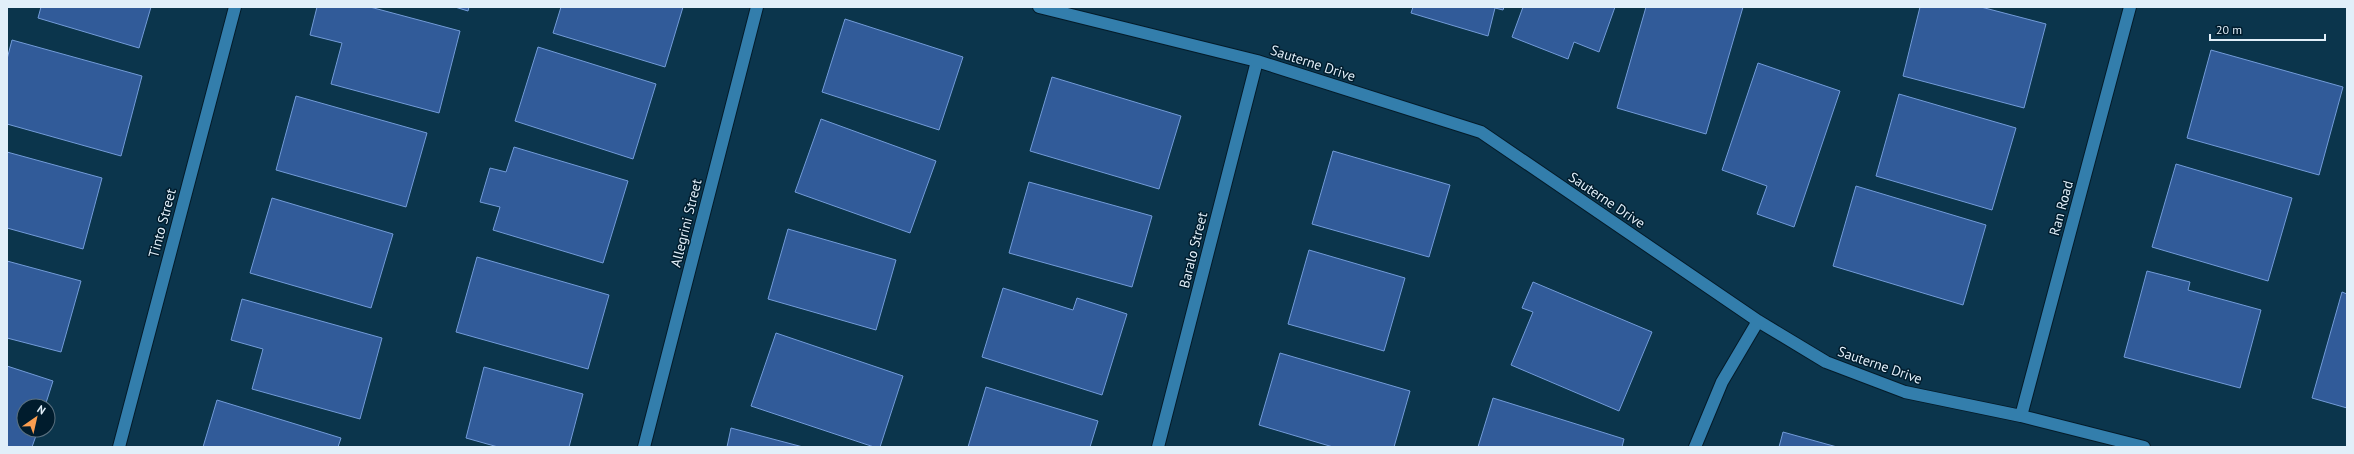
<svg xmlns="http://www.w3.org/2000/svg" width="2354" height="454" font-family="'PT Sans',sans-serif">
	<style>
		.building { fill: #315b99; stroke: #729bd8 }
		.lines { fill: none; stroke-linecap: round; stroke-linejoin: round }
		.minor-casing { stroke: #041b29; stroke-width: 14 }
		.minor { stroke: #337eac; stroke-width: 12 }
		.labels { text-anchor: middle; stroke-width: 3; stroke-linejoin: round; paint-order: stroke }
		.street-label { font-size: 14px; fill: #e1eff9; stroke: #001c2d }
	</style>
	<rect width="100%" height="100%" fill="#0b354c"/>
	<path class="building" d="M41 7H151L139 48 38 18Z
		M317 7H370L460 31 439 113 331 84 342 43 310 35Z
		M455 7H469L468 11Z
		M561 7H683L665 67 553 33Z
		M1413 7H1504L1503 10 1495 8 1488 36 1411 13Z
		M1523 7H1615L1599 52 1574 42 1568 59 1512 37Z
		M1646 7H1743L1706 134 1617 108Z
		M1920 7H1981L2046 24 2024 108 1903 76Z
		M845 19 963 57 939 130 822 92Z
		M12 40 142 76 121 156 7 124V59Z
		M538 47 656 84 633 159 515 121Z
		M2211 50 2343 87 2319 175 2187 138Z
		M1758 63 1840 91 1794 227 1757 214 1767 186 1722 170Z
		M1052 77 1181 116 1159 189 1030 151Z
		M1899 94 2016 128 1992 210 1876 176Z
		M296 96 427 133 406 207 276 170Z
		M821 119 936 161 910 233 795 192Z
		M514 147 628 181 603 263 493 230 500 207 480 202 490 168 506 172Z
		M1333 151 1450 185 1429 257 1312 224Z
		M7 152 102 178 83 249 7 228Z
		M2176 164 2292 198 2268 281 2152 247Z
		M1029 182 1152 216 1132 287 1009 253Z
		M1856 186 1986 225 1963 305 1833 266Z
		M272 198 393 234 371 308 250 273Z
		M788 229 896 260 876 330 768 299Z
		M1309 250 1405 278 1384 351 1288 324Z
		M477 257 609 295 588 369 456 332Z
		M7 261 81 281 61 352 7 338Z
		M2147 271 2190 282 2188 290 2261 310 2240 388 2124 357Z
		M1533 282 1652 332 1619 411 1511 365 1533 312 1522 308Z
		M1003 288 1073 310 1077 298 1127 314 1102 395 982 357Z
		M2342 292 2347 294V408L2312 398Z
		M242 299 382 338 360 419 252 389 263 349 231 340Z
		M776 333 903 376 880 447H874L751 406Z
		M1280 353 1410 391 1394 447H1333L1259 425Z
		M7 366 53 381 45 406H24V430H38L32 447H7Z
		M484 367 583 394 569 447H498L466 438Z
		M986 387 1098 421 1090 447H968Z
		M1493 398 1624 439 1622 447H1478Z
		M217 400 341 438 338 447H203Z
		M731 428 803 447H727Z
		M1783 432 1837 447H1779Z"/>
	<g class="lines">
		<defs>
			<path id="minor" d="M1039 7 1257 61 1481 132 1758 321 1826 362 1905 392 2021 416 2144 447
				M2021 416 2130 7
				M119 447 235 7
				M644 447 757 7
				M1158 447 1257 61
				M1695 447 1722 382 1758 321"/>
		</defs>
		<use href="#minor" class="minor-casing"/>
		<use href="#minor" class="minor"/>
	</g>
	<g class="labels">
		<g class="street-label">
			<text transform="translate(1313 63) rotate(18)" y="5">Sauterne Drive</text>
			<text transform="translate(1607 200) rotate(34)" y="5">Sauterne Drive</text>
			<text transform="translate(2061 208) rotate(-75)" y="5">Ran Road</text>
			<text transform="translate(162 223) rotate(-75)" y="5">Tinto Street</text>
			<text transform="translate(686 223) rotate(-76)" y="5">Allegrini Street</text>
			<text transform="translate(1193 250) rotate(-76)" y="5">Baralo Street</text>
			<text transform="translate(1880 365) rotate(19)" y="5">Sauterne Drive</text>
		</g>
	</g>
	<rect width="2354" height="454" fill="none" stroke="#e1eff9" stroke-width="16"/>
	<g transform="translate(36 418) rotate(34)"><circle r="19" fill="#001c2d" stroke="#5a707f"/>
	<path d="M0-3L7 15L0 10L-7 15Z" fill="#fb9e50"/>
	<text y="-6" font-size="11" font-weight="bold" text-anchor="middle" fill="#e1eff9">N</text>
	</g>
	<path d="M2210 34v6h115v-6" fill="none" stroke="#e1eff9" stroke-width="2"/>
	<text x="2216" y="34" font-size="12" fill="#e1eff9" stroke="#001c2d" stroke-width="3" paint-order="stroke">20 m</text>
</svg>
